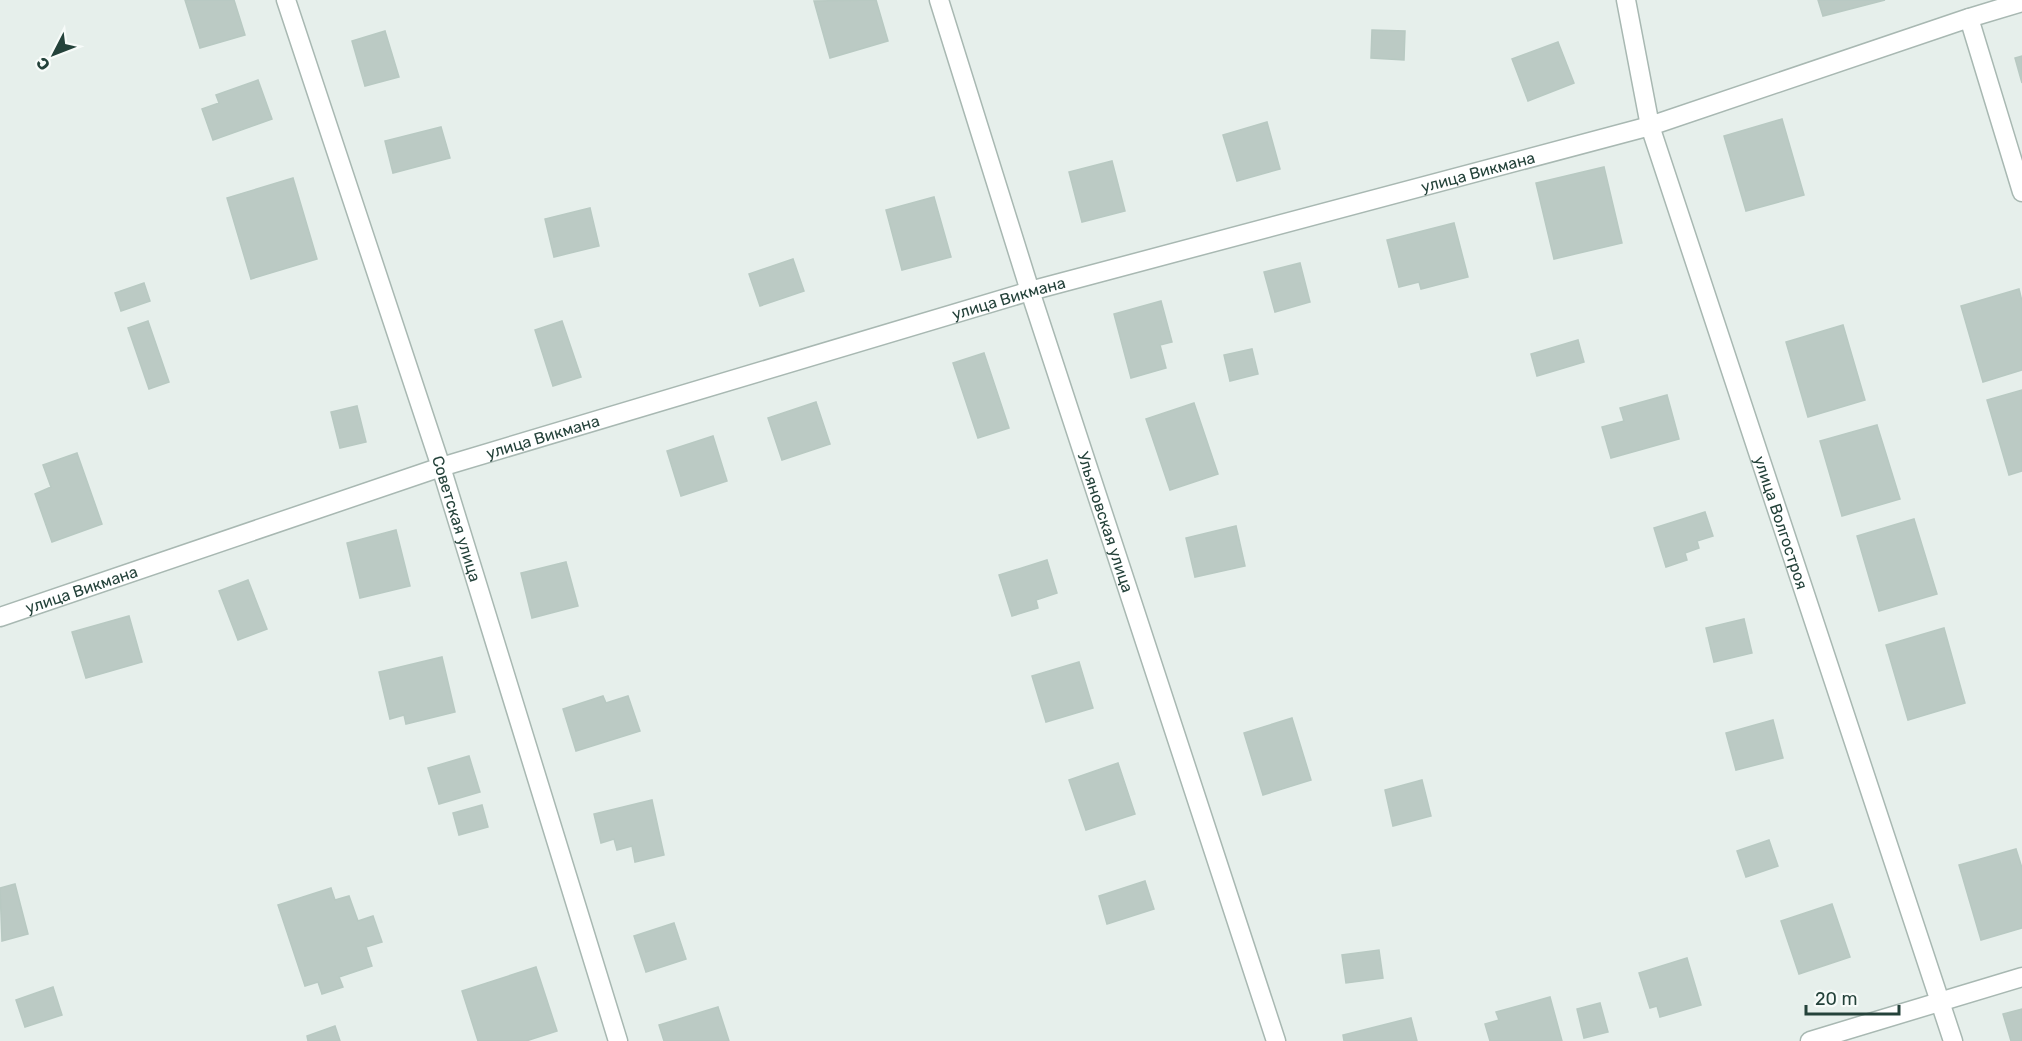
<svg xmlns="http://www.w3.org/2000/svg" width="2022" height="1041" font-family="Rubik,sans-serif">
	<style>
		.building { fill: #bbcac4; stroke: #b8c9c2; stroke-width: 1.5 }
		.lines { fill: none; stroke-linecap: round; stroke-linejoin: round }
		.minor-casing { stroke: #a8b8b2; stroke-width: 21 }
		.minor { stroke: #fff; stroke-width: 18 }
		.labels { text-anchor: middle; stroke-width: 6; stroke-linejoin: round; paint-order: stroke }
		.street-label { font-size: 16px; fill: #24423a; stroke: #f7fbf9 }
	</style>
	<rect width="100%" height="100%" fill="#e6efeb"/>
	<path class="building" d="M185 0H234L245 35 200 48Z
		M876 0 888 41 830 58 814 1Z
		M1818 0H1885L1823 16Z
		M1372 30 1405 31 1404 60 1371 58Z
		M385 31 399 77 365 86 352 41Z
		M1558 42 1574 83 1528 101 1512 59Z
		M2022 56V83L2015 58Z
		M258 80 272 119 213 140 202 109 219 103 216 95Z
		M1782 119 1804 195 1746 211 1724 136Z
		M1267 122 1280 169 1237 181 1223 135Z
		M441 127 450 158 393 173 385 141Z
		M1112 161 1125 211 1082 222 1069 172Z
		M1604 167 1622 243 1554 259 1536 183Z
		M293 178 317 259 251 279 227 198Z
		M934 197 951 257 902 270 886 210Z
		M590 208 599 246 554 257 545 219Z
		M1454 223 1468 277 1421 289 1419 282 1399 287 1387 240Z
		M793 259 804 291 760 306 749 274Z
		M1300 263 1310 302 1275 312 1264 272Z
		M144 283 150 301 121 311 115 293Z
		M2019 289 2022 301V370L1983 382 1961 306Z
		M1161 301 1172 342 1160 345 1166 368 1131 378 1114 314Z
		M148 321 169 382 149 389 128 328Z
		M562 321 581 377 553 386 535 330Z
		M1843 325 1865 400 1808 417 1786 342Z
		M1578 340 1584 362 1537 376 1531 354Z
		M1252 349 1258 374 1230 381 1224 355Z
		M984 353 1009 428 978 438 953 363Z
		M2022 390V471L2009 475 1987 400Z
		M1667 395 1679 439 1611 458 1602 427 1624 421 1620 408Z
		M816 402 830 444 782 460 768 418Z
		M1194 403 1218 474 1170 490 1146 419Z
		M357 406 366 442 340 448 331 412Z
		M1877 425 1900 499 1842 516 1820 441Z
		M713 436 727 481 681 496 667 451Z
		M77 453 102 524 52 542 35 494 51 487 43 465Z
		M1705 512 1713 536 1697 541 1699 548 1685 553 1687 560 1666 567 1654 528Z
		M1914 519 1937 594 1879 611 1857 536Z
		M1236 526 1245 566 1195 577 1186 538Z
		M396 530 410 586 360 598 347 543Z
		M1047 560 1057 593 1036 600 1038 608 1012 616 999 575Z
		M566 562 578 606 532 618 521 573Z
		M248 580 267 629 238 640 219 591Z
		M129 616 142 662 86 678 72 632Z
		M1744 619 1752 653 1714 662 1706 628Z
		M1944 628 1965 703 1908 720 1886 645Z
		M442 657 455 712 406 724 404 715 390 719 379 672Z
		M1079 662 1093 708 1046 722 1032 676Z
		M603 696 606 703 628 696 640 731 576 751 563 709Z
		M1292 718 1311 780 1263 795 1244 733Z
		M1773 720 1783 758 1736 770 1726 733Z
		M469 756 480 792 439 804 428 768Z
		M1118 763 1135 814 1086 830 1069 780Z
		M1422 780 1431 816 1393 826 1385 790Z
		M652 800 664 855 635 862 632 846 617 850 614 839 601 843 594 814Z
		M482 805 488 827 459 835 453 813Z
		M1769 840 1778 866 1746 877 1737 851Z
		M2016 849 2022 868V928L1981 940 1959 865Z
		M1145 881 1154 909 1107 924 1099 896Z
		M15 884 28 934 2 941 0 888Z
		M331 888 335 900 349 896 358 921 373 916 382 942 366 947 372 966 339 977 343 987 322 994 318 982 305 986 278 905Z
		M1832 904 1850 957 1799 974 1781 921Z
		M674 923 686 959 646 972 634 936Z
		M1379 950 1383 978 1346 983 1342 955Z
		M1687 958 1701 1005 1660 1017 1657 1006 1650 1008 1639 973Z
		M536 967 557 1031 526 1041H478L462 991Z
		M53 987 62 1015 25 1027 16 1000Z
		M1550 997 1562 1041H1490L1485 1024 1499 1020 1496 1012Z
		M1600 1003 1608 1032 1584 1038 1577 1009Z
		M718 1007 729 1041H664L659 1025Z
		M2022 1009V1041H2011L2003 1014Z
		M1411 1018 1417 1041H1344L1343 1035Z
		M335 1026 340 1041H308L307 1036Z"/>
	<g class="lines">
		<defs>
			<g id="minor">
				<path id="s1" d="M286 0 441 467 618 1041"/>
				<path id="s2" d="M939 0 1030 291 1276 1041"/>
				<path id="s3" d="M1626 0 1650 126 1953 1041"/>
				<path d="M1969 18 2022 192"/>
				<path id="s4" d="M0 617 441 467 1030 291 1650 126 1969 18 2022 2"/>
				<path d="M1810 1041 2022 977"/>
			</g>
		</defs>
		<use href="#minor" class="minor-casing"/>
		<use href="#minor" class="minor"/>
	</g>
	<g class="labels">
		<g class="street-label">
			<text dy="6" stroke="none"><textPath href="#s4" startOffset="1544">улица Викмана</textPath></text>
			<text dy="6" stroke="none"><textPath href="#s4" startOffset="1058">улица Викмана</textPath></text>
			<text dy="6" stroke="none"><textPath href="#s4" startOffset="572">улица Викмана</textPath></text>
			<text dy="6" stroke="none"><textPath href="#s1" startOffset="546">Советская улица</textPath></text>
			<text dy="6" stroke="none"><textPath href="#s2" startOffset="548">Ульяновская улица</textPath></text>
			<text dy="6" stroke="none"><textPath href="#s3" startOffset="546">улица Волгостроя</textPath></text>
			<text dy="6" stroke="none"><textPath href="#s4" startOffset="86">улица Викмана</textPath></text>
		</g>
	</g>
	<g transform="translate(54 54) rotate(228)" stroke="#f7fbf9" stroke-width="4.5" paint-order="stroke">
	<path d="M0-4.5L10 22L0 15L-10 22Z" fill="#24423a"/>
	<text y="-9" font-size="16" font-weight="bold" text-anchor="middle" fill="#24423a">С</text>
	</g>
	<path d="M1806 1005v9h93v-9" fill="none" stroke="#24423a" stroke-width="3"/>
	<text x="1815" y="1005" font-size="18" fill="#24423a" stroke="#f7fbf9" stroke-width="4.5" paint-order="stroke">20 m</text>
</svg>
